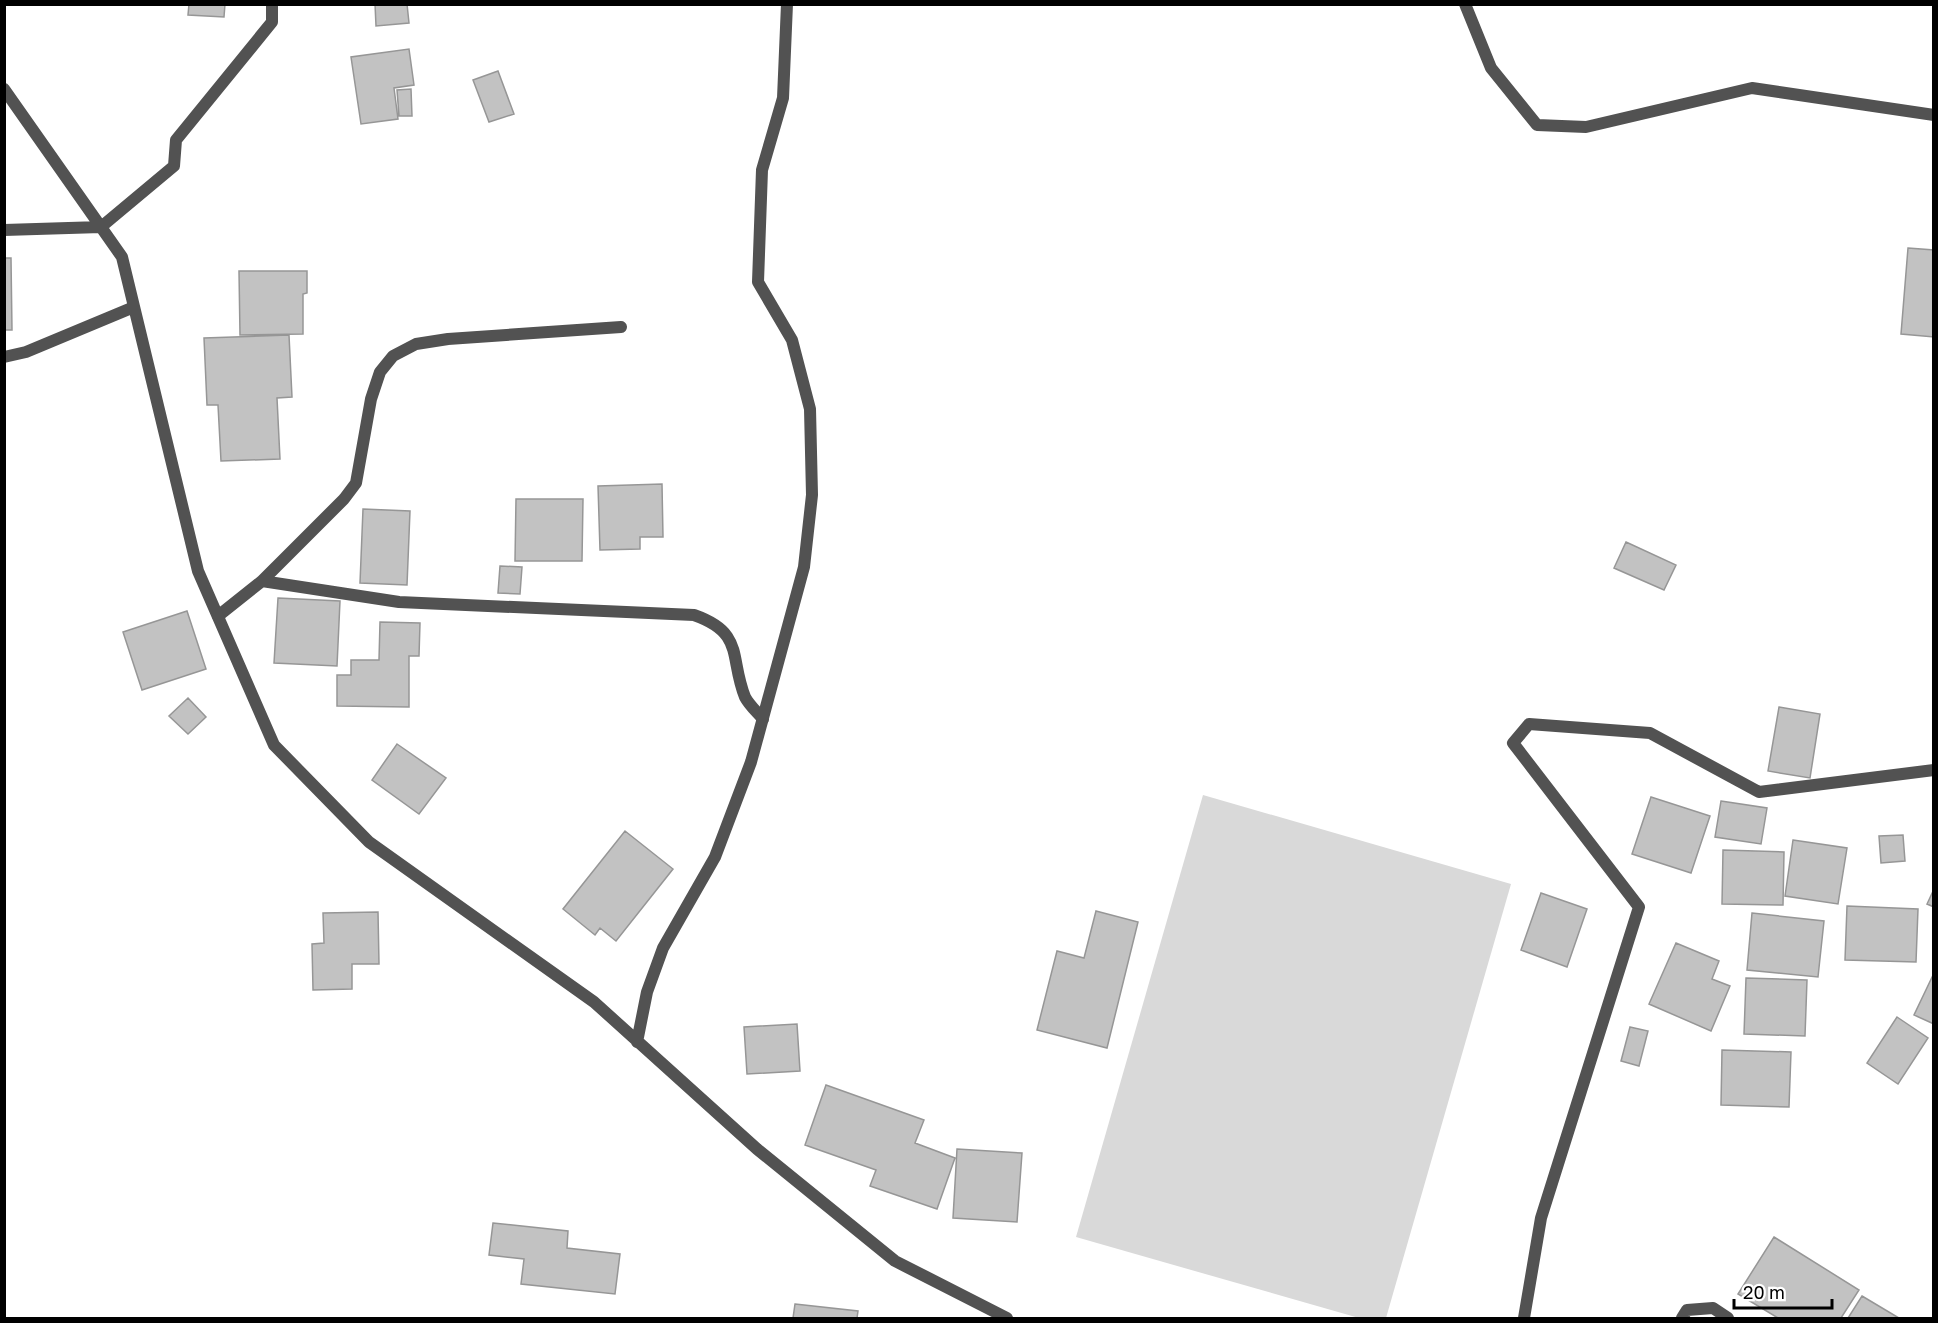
<svg xmlns="http://www.w3.org/2000/svg" width="1938" height="1323" font-family="'Golos Text',sans-serif">
	<style>
		.green { fill: #d9d9d9 }
		.building { fill: #c2c2c2; stroke: #969696; stroke-width: 1.5 }
		.lines { fill: none; stroke-linecap: round; stroke-linejoin: round }
		.service { stroke: #525252; stroke-width: 12 }
		.minor { stroke: #525252; stroke-width: 12 }
	</style>
	<rect width="100%" height="100%" fill="#fff"/>
	<path class="green" d="M1203 795 1511 884 1386 1318H1359L1076 1237Z"/>
	<path class="building" d="M189 4H225L224 17 188 15Z
		M375 4H407L409 23 376 26Z
		M409 49 414 85 394 88 398 119 361 124 351 57Z
		M498 71 514 114 489 122 473 80Z
		M411 89 412 116H399L397 90Z
		M1908 248 1934 250V337L1901 334Z
		M4 258H11L12 330H4Z
		M239 271H307V293L303 294V334L240 335Z
		M289 335 292 397 277 398 280 459 221 461 218 405H207L204 338Z
		M662 484 663 537H640V549L600 550 598 486Z
		M516 499H583L582 561H515Z
		M363 509 410 511 407 585 360 583Z
		M1626 542 1676 565 1664 590 1614 568Z
		M500 566 522 567 520 594 498 593Z
		M278 598 340 601 337 666 274 663Z
		M187 611 206 669 142 690 123 632Z
		M380 622 420 623 419 656H409V707L337 706V675H351V660H379Z
		M188 698 206 717 188 734 169 716Z
		M1779 707 1820 714 1810 778 1768 771Z
		M397 744 446 778 419 814 372 780Z
		M1651 797 1710 816 1691 873 1632 854Z
		M1721 801 1767 808 1761 844 1715 837Z
		M625 831 673 869 616 941 600 928 595 935 563 909Z
		M1903 835 1905 861 1881 863 1879 836Z
		M1793 840 1847 848 1838 904 1785 896Z
		M1723 850 1784 852 1783 905 1722 904Z
		M1934 889V907L1927 904Z
		M1541 893 1587 909 1567 967 1521 950Z
		M1847 906 1918 909 1916 962 1845 960Z
		M1096 911 1138 922 1107 1048 1037 1030 1057 951 1084 958Z
		M378 912 379 964H352V989L313 990 312 944 324 943 323 913Z
		M1752 913 1824 921 1818 977 1747 970Z
		M1676 943 1719 961 1712 979 1730 986 1711 1031 1649 1004Z
		M1934 973V1024L1914 1015Z
		M1746 978 1807 980 1805 1036 1744 1034Z
		M1897 1017 1928 1038 1898 1084 1867 1063Z
		M797 1024 800 1071 747 1074 744 1027Z
		M1630 1027 1648 1031 1639 1066 1621 1061Z
		M1722 1050 1791 1052 1789 1107 1721 1105Z
		M826 1085 924 1120 915 1143 955 1158 937 1209 870 1186 876 1170 805 1145Z
		M957 1149 1022 1153 1017 1222 953 1218Z
		M493 1223 568 1231 567 1248 620 1254 615 1294 521 1284 524 1259 489 1255Z
		M1774 1237 1859 1290 1841 1318H1778L1738 1294Z
		M1862 1296 1899 1318H1848Z
		M795 1304 858 1311 857 1318H793Z"/>
	<g class="lines">
		<path class="service" d="M262 581 344 499 356 483 371 399 380 372 393 356 416 344 448 339 621 327
			M218 616 262 581 399 602 694 615C745 633 729 657 745 697 749 705 757 712 763 719"/>
		<path class="minor" d="M1465 4 1491 68 1537 125 1586 127 1752 88 1934 115
			M4 89 122 257 198 571 274 745 369 842 594 1002 757 1149 895 1261 1007 1318
			M4 230 101 227 174 166 176 140 272 22V4
			M4 357 26 352 134 307
			M637 1042 647 992 663 948 715 857 751 762 804 567 812 495 810 409 792 340 758 282 762 170 783 98 787 4
			M1524 1318 1541 1218 1639 907 1513 743 1529 724 1650 733 1759 792 1934 770
			M1682 1318 1687 1310 1713 1308 1728 1318"/>
	</g>
	<rect width="1938" height="1323" fill="none" stroke="#000000" stroke-width="12"/>
	<path d="M1734 1299v9h98v-9" fill="none" stroke="#000000" stroke-width="3"/>
	<text x="1743" y="1299" font-size="18" fill="#000000" stroke="#ffffff" stroke-width="4.5" paint-order="stroke">20 m</text>
</svg>
